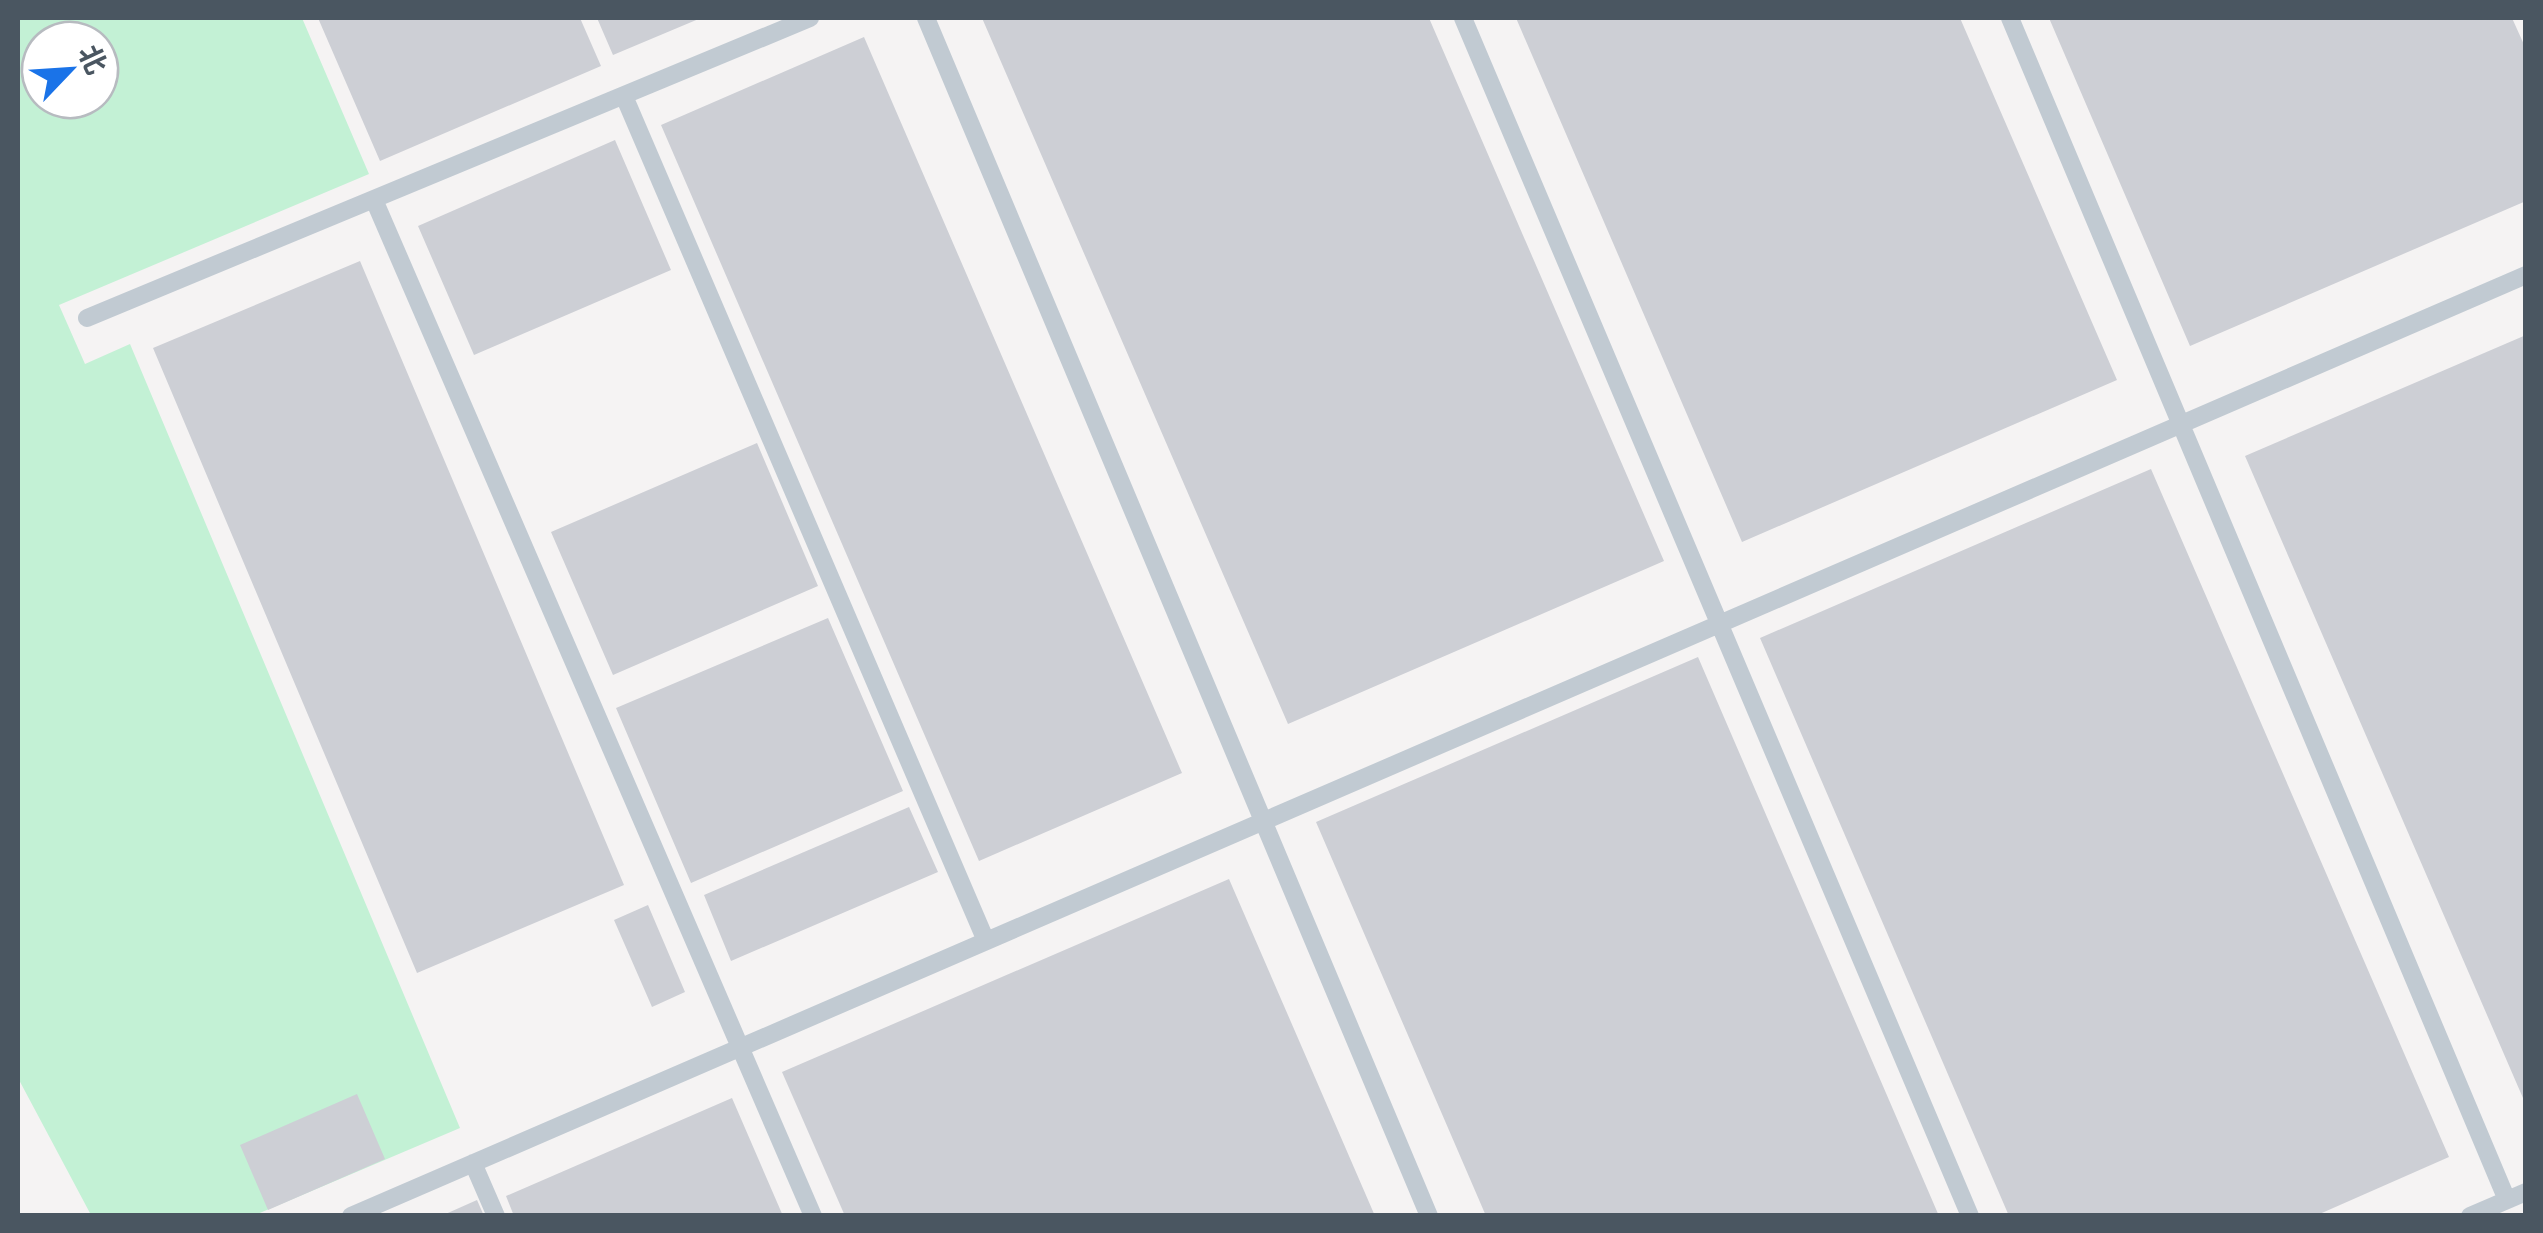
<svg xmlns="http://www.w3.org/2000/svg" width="2543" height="1233" font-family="'Golos Text','Noto Sans SC',sans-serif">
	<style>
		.green { fill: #c3f1d5; fill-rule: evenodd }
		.building { fill: #cdcfd5 }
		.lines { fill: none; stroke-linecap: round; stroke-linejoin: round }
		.lane { stroke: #c1cad2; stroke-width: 18 }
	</style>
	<rect width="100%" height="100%" fill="#f5f3f3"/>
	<path class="green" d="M18 18H302L369 174 59 305 85 364 130 344 460 1128 255 1215H91L18 1078ZM40 40H100V100H40Z"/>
	<path class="building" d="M318 18H580L601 66 380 161Z
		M597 18H701L613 55Z
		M982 18H1429L1664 561 1288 724Z
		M1516 18H1960L2117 380 1742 542Z
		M2049 18H2512L2526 49V201L2190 346Z
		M864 37 1182 773 979 861 661 125Z
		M615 140 671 270 474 355 418 226Z
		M360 261 624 885 417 973 153 348Z
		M2526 335V1105L2245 456Z
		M757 443 818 586 613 675 551 532Z
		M2151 469 2449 1157 2315 1216H2009L1760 638Z
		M828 618 903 791 691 883 616 708Z
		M1698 657 1939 1216H1486L1316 822Z
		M909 807 938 872 731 961 704 895Z
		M1229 879 1375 1216H845L782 1072Z
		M648 905 685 992 652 1007 614 920Z
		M357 1094 385 1159 268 1210 240 1145Z
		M732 1098 783 1216H514L506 1196Z
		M477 1200 484 1216H441Z"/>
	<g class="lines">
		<path class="lane" d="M926 18 1429 1216
			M1463 18 1970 1216
			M2010 18 2507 1200
			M624 96 986 941
			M375 202 813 1216
			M87 318 810 18
			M473 1163 496 1216
			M351 1216 2526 275
			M2470 1216 2526 1192"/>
	</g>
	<rect width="2543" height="1233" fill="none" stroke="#4a5661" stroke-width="40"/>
	<g transform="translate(70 70) rotate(65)"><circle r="48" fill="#ffffff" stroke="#b7bbc0" stroke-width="2.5"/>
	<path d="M0-8L18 38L0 25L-18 38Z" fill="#1a73e8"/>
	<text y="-15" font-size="28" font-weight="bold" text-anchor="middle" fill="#4a5661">北</text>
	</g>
</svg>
